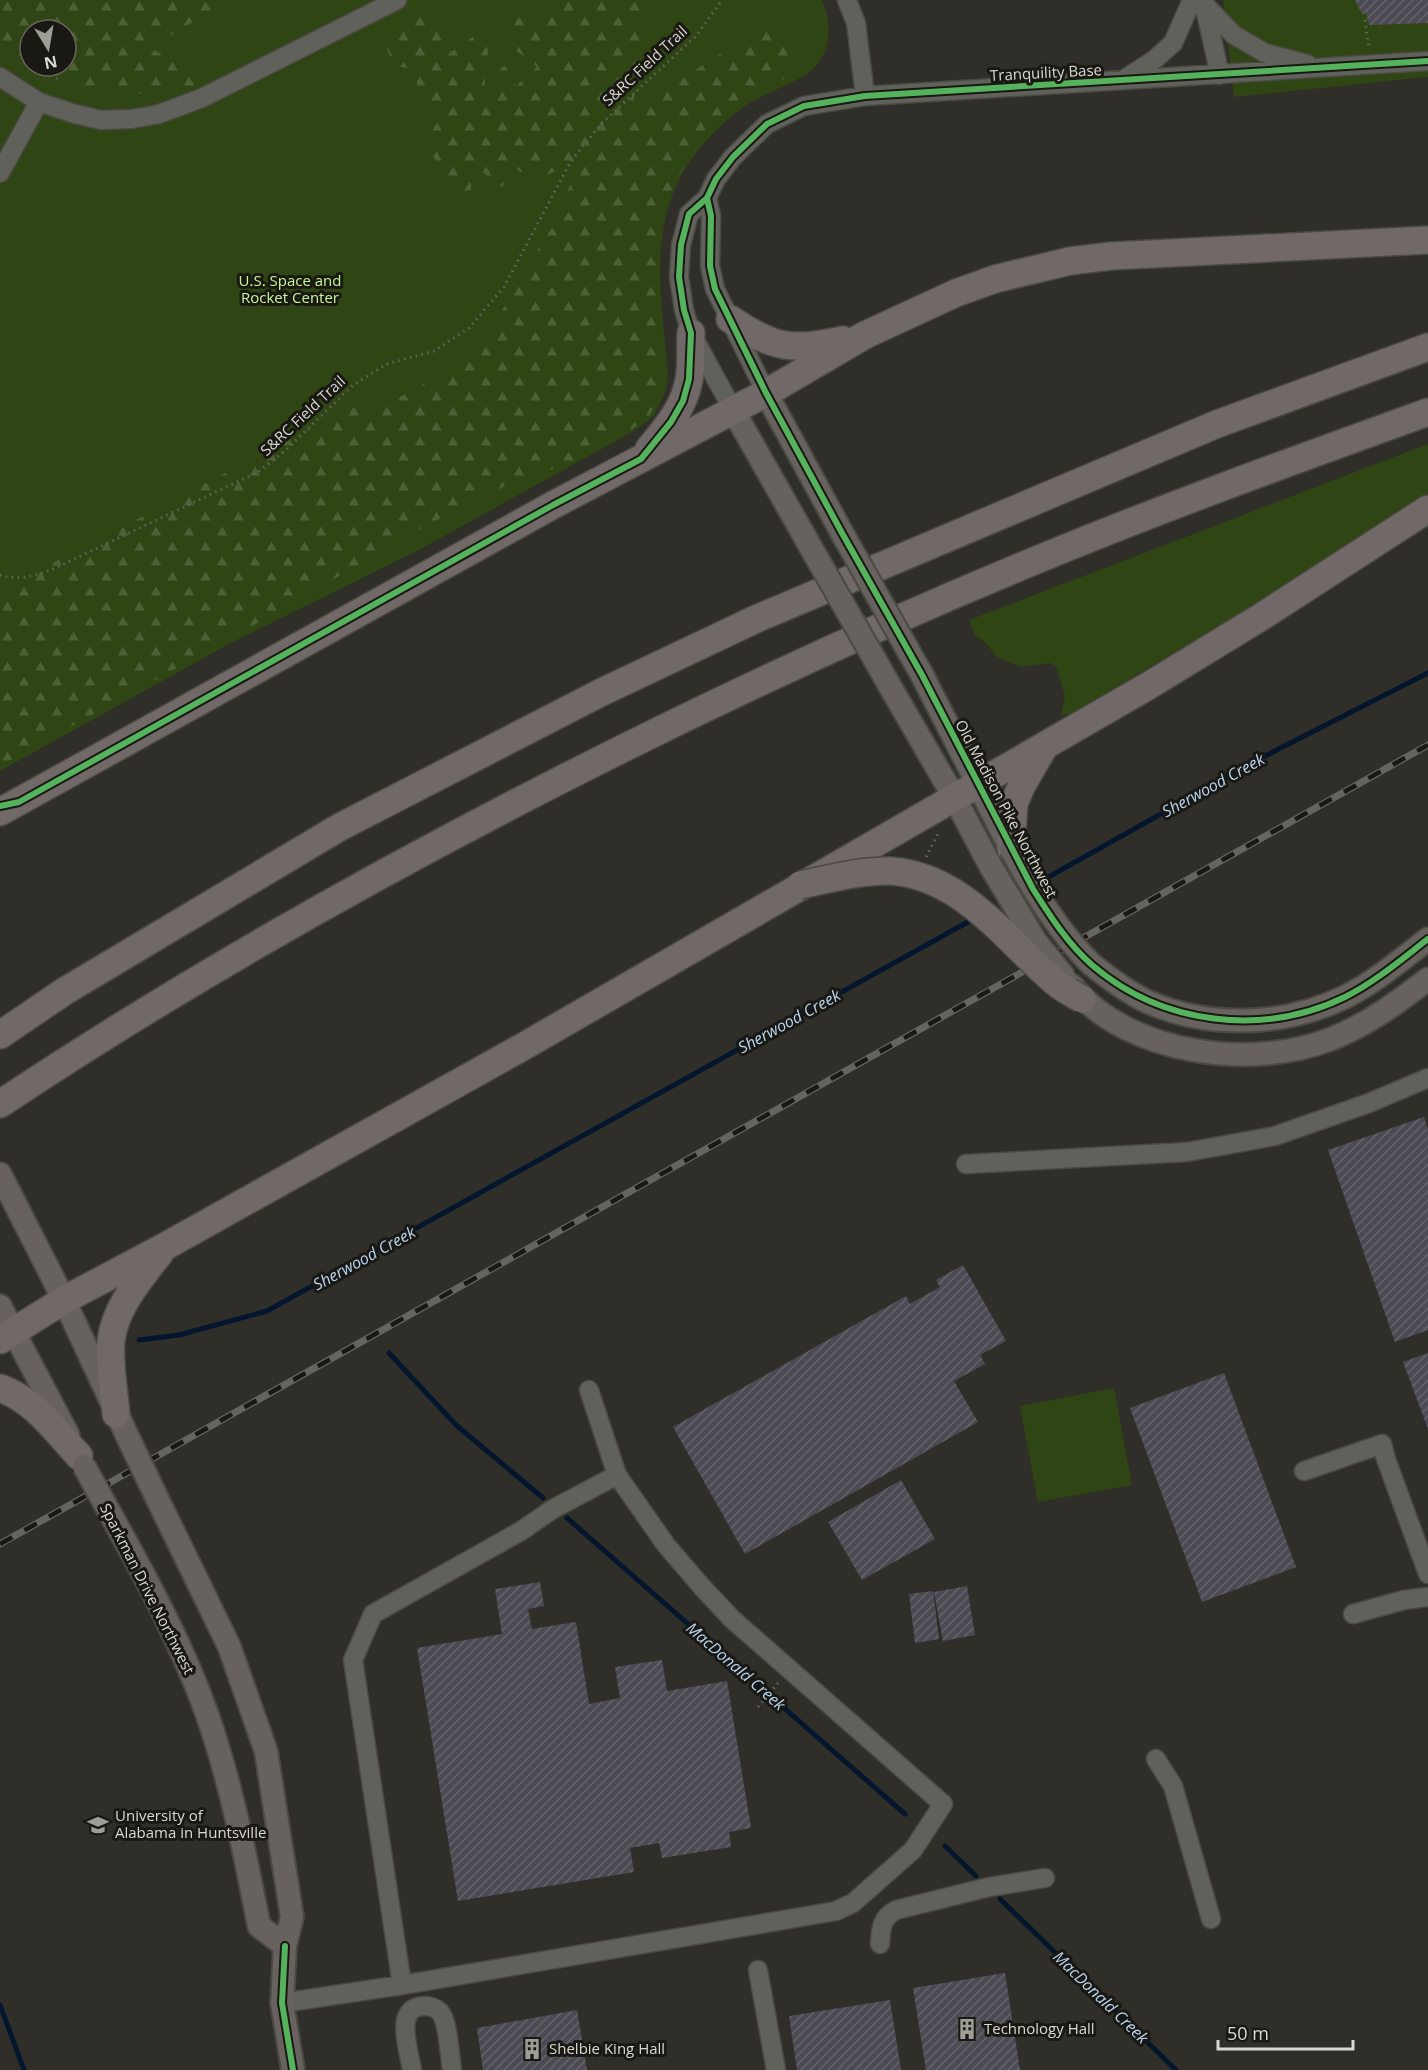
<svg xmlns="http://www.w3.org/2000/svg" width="1428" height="2070" font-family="'Open Sans',sans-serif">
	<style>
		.green { fill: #2f4513; fill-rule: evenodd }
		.forest { fill: url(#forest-firs) }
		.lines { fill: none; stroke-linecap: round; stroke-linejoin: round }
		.stream { stroke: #04162d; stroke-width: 5 }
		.building { fill: url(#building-hatch) }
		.minor-casing { stroke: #4a4943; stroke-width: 21 }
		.major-casing { stroke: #4a4943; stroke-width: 26 }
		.highway-casing { stroke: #4a4943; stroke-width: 30 }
		.path { stroke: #65645e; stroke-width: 3; stroke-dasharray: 1.5 4.5; stroke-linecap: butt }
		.minor { stroke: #61615c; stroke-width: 18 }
		.major { stroke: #68625f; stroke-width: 22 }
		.highway { stroke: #716967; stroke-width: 27 }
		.rail-casing { stroke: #66645f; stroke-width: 7 }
		.rail { stroke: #191813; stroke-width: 4.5; stroke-dasharray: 14; stroke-linecap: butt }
		.major-bridge-casing { stroke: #4a4943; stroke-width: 26; stroke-linecap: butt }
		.highway-bridge-casing { stroke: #4a4943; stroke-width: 30; stroke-linecap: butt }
		.major-bridge { stroke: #68625f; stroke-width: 22 }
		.highway-bridge { stroke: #716967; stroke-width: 27 }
		.cycleway-casing { stroke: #191813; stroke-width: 10 }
		.cycleway { stroke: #56b35d; stroke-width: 6 }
		.labels { text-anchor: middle; stroke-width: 6; stroke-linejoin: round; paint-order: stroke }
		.street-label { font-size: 15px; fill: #dad9d1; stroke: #191813 }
		.park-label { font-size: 15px; fill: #c5f498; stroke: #191813 }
		.poi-label { font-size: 15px; fill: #dad9d1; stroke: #191813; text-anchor: start }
		.water-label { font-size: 16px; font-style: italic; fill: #b9d6f3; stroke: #191813 }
	</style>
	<defs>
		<pattern id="forest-firs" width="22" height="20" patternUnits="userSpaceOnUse" patternTransform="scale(1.5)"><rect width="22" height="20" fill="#2f4513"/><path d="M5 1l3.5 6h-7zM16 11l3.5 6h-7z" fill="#4d5f34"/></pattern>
		<pattern id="building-hatch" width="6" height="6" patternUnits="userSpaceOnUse" patternTransform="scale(1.5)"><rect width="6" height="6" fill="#4c4b53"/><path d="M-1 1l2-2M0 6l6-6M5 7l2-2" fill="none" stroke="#65646b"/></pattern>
	</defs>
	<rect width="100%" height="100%" fill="#302e28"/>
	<path class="green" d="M0 0H822C834 27 831 59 804 76 787 86 768 92 751 102 722 121 693 151 678 182 649 243 663 310 668 375L666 390 654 416 634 431 421 549 229 644 0 771ZM30 30H66V66H30Z
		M1223 0H1428V77L1234 97Z
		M1428 444V493L1231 619 1070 714 1061 715 1065 696 1056 666 1050 663 1021 667 1001 659 995 655 987 644 975 635 969 620Z
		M1114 1388 1132 1485 1038 1502 1020 1406Z"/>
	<path class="forest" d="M0 0H215L213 10 150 48 190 67 199 86 129 95 50 78 30 66H66V30H30V66L0 49Z
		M557 0H646L643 36 632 112 765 24 776 25 794 62 786 77 724 120 689 158 665 203 657 236 664 387 649 417 632 429 565 468 533 472 431 523 261 621 0 766V587L69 555 345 410 404 395 479 352 526 267 556 222 575 172 561 168 538 180 517 170 502 187 481 171 474 173 470 193 451 191 440 165 424 146 438 121 421 100 414 70 393 65 383 38 418 16 446 27 451 52 477 34H490L484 91 497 96 495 74 505 65 516 86 537 67 509 45 512 18 552 16Z"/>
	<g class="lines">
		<path class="stream" d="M1036 884 1259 759 1428 673
			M139 1340 179 1335 267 1311 975 918
			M389 1353 456 1425 543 1498
			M567 1518 905 1814
			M945 1846 976 1876
			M1000 1899 1176 2070
			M0 2005 24 2070"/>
	</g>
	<path class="building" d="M1355 0H1428V23L1369 25 1366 13 1362 14Z
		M1424 1117 1428 1130V1330L1395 1342 1328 1150Z
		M963 1265 1006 1341 980 1355 985 1364 954 1381 978 1422 745 1554 673 1427 906 1296 910 1304 940 1287 936 1280Z
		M1428 1353V1429L1403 1362Z
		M1224 1373 1296 1567 1202 1602 1130 1408Z
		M901 1480 935 1539 862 1580 828 1522Z
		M540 1582 544 1606 528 1609 532 1629 576 1622 589 1704 620 1698 615 1667 662 1660 667 1691 727 1681 751 1828 729 1832 731 1847 662 1858 659 1843 630 1848 634 1872 458 1901 417 1648 502 1634 495 1589Z
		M967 1586 975 1635 943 1641 934 1592Z
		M933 1591 939 1639 915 1643 909 1594Z
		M1005 1973 1020 2070H926L913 1988Z
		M890 2000 901 2070H797L789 2016Z
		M577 2010 587 2070H483L477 2028Z"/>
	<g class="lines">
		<defs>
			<path id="minor" d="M847 0 856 23 865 96
				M1203 3 1234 35 1265 53 1307 64
				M1204 4 1220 75
				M0 77 39 102 75 114 101 120 132 119 159 114 202 98 397 0
				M1123 80 1154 60 1173 43 1192 0
				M0 173 39 102
				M707 198 711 216 710 266 715 289 766 393
				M733 410 691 333 684 310 679 277 681 245 689 214 707 198 716 179 733 157 767 124 804 106 865 96 1428 61
				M966 1164 1187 1152 1275 1136 1369 1103 1428 1078
				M1304 1471 1382 1444 1386 1459 1428 1574
				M1353 1614 1404 1600 1428 1597
				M1156 1759 1173 1786 1211 1919
				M880 1944C881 1929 881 1918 896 1910L989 1887 1045 1878
				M758 1970 776 2070
				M402 1985 353 1660 373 1614 521 1531 553 1509 617 1475
				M282 2003 402 1985 836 1911 853 1903 913 1850 943 1804 732 1619 702 1587 666 1545 617 1475 589 1390
				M412 2070C409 2050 392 2004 427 2006 433 2007 439 2009 442 2015 448 2025 450 2057 452 2070"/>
			<path id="major" d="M766 393 842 533
				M733 410 814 553
				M922 675 1011 849
				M891 688 954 797 990 865
				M1091 964C1109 978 1127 992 1148 1002 1210 1029 1285 1026 1345 997 1375 982 1402 959 1428 939
				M1072 986C1128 1055 1252 1070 1331 1039 1367 1025 1398 1002 1428 979
				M0 1174 64 1300 132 1446
				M0 1306 68 1435
				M156 1496 229 1646 266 1751 292 1917 285 1946 282 2003 293 2070
				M110 1513C146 1578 182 1644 207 1714 231 1783 245 1854 259 1926L285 1946"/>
			<path id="highway" d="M730 319C775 349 791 351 843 340
				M649 449C666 428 684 408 689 380 692 365 690 348 691 333
				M0 812 553 505 766 393 865 335 956 293 995 279 1070 261 1111 256 1428 240
				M1011 849 1014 803 1022 785 1044 747
				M0 1035 65 991 340 827 602 692 756 619 1217 424 1428 347
				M0 1104C173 989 354 886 539 791 702 707 869 629 1039 559 1167 506 1298 459 1428 412
				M0 1340 64 1300 164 1247 526 1045 1148 686 1261 617 1428 509
				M0 1388C34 1400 55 1430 79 1456
				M116 1414C114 1390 109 1365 111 1341 115 1307 140 1279 160 1253"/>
		</defs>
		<use href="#minor" class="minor-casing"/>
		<use href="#major" class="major-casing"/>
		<use href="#highway" class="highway-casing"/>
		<path class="path" d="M1365 20 1369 48
			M0 575C16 581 35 576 51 570L258 472 285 451 353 385 387 364 434 351 469 328 504 287 571 161 601 124 696 36 722 0
			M926 857 938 834
			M758 1707 778 1683"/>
		<use href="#minor" class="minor"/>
		<use href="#major" class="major"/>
		<use href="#highway" class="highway"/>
		<defs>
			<path id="rail" d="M0 1544 1428 745"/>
		</defs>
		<use href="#rail" class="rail-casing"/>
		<use href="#rail" class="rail"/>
		<defs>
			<path id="major-bridge" d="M842 533 922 675
				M814 553 891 688
				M1011 849C1034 891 1057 930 1091 964
				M990 865 1036 942 1065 978
				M132 1446 156 1496
				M84 1466 110 1513"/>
			<path id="highway-bridge" d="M800 885C830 879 861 870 891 871 962 876 1005 939 1055 982 1063 989 1073 994 1082 999"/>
		</defs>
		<use href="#major-bridge" class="major-bridge-casing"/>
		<use href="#highway-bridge" class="highway-bridge-casing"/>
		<use href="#major-bridge" class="major-bridge"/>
		<use href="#highway-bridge" class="highway-bridge"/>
		<defs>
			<path id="cycleway" d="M707 198 711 216 710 266 715 289 766 393 842 533 922 675 1033 889C1050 916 1068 944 1092 965 1162 1025 1263 1037 1345 997 1375 982 1402 959 1428 939
				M0 806 19 802 553 505 641 459 671 422 683 401 689 379 691 333 684 310 679 277 681 245 689 214 707 198 716 179 733 157 767 124 804 106 865 96 1428 61
				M285 1946 282 2003 293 2070"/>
		</defs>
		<use href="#cycleway" class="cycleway-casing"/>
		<use href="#cycleway" class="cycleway"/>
	</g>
	<defs>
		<symbol id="university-bare" viewBox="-9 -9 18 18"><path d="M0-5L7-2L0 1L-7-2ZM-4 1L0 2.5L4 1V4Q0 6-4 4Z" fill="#9e9d96" stroke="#191813" stroke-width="2.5" paint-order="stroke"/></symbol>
		<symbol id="building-bare" viewBox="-9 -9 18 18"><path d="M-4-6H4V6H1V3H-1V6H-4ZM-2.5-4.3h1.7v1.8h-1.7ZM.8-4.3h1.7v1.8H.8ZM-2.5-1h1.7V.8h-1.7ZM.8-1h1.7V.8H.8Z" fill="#9e9d96" stroke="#191813" stroke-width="2.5" paint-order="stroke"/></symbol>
	</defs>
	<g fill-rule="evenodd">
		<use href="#university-bare" x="83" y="1810" width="30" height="30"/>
		<use href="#building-bare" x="952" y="2014" width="30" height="30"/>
		<use href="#building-bare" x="517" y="2034" width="30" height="30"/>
	</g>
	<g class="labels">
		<g class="street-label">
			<text transform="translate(645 66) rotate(-43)" y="5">S&amp;RC Field Trail</text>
			<text transform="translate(1046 73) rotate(-3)" y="5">Tranquility Base</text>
			<text transform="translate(303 416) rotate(-43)" y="5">S&amp;RC Field Trail</text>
			<text transform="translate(1006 809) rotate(62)" y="5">Old Madison Pike Northwest</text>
			<text transform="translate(147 1589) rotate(63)" y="5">Sparkman Drive Northwest</text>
		</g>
		<g class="park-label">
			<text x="290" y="286">U.S. Space and<tspan x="290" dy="17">Rocket Center</tspan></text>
		</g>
		<g class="poi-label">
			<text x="115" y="1821">University of<tspan x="115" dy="17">Alabama in Huntsville</tspan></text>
			<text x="984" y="2034">Technology Hall</text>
			<text x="549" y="2054">Shelbie King Hall</text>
		</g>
		<g class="water-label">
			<text transform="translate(1213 785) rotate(-29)" y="6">Sherwood Creek</text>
			<text transform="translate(789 1021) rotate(-29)" y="6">Sherwood Creek</text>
			<text transform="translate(364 1258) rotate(-29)" y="6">Sherwood Creek</text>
			<text transform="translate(736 1666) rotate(41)" y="6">MacDonald Creek</text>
			<text transform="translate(1101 1997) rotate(44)" y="6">MacDonald Creek</text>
		</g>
	</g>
	<g transform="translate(48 48) rotate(169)"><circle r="28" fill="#191813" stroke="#66655f" stroke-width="1.5"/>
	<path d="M0-4.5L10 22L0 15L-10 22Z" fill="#9e9d96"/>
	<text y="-9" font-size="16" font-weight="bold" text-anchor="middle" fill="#dad9d1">N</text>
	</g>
	<path d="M1218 2040v9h135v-9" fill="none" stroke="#dad9d1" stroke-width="3"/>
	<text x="1227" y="2040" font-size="18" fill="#dad9d1" stroke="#191813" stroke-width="4.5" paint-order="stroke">50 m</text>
</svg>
